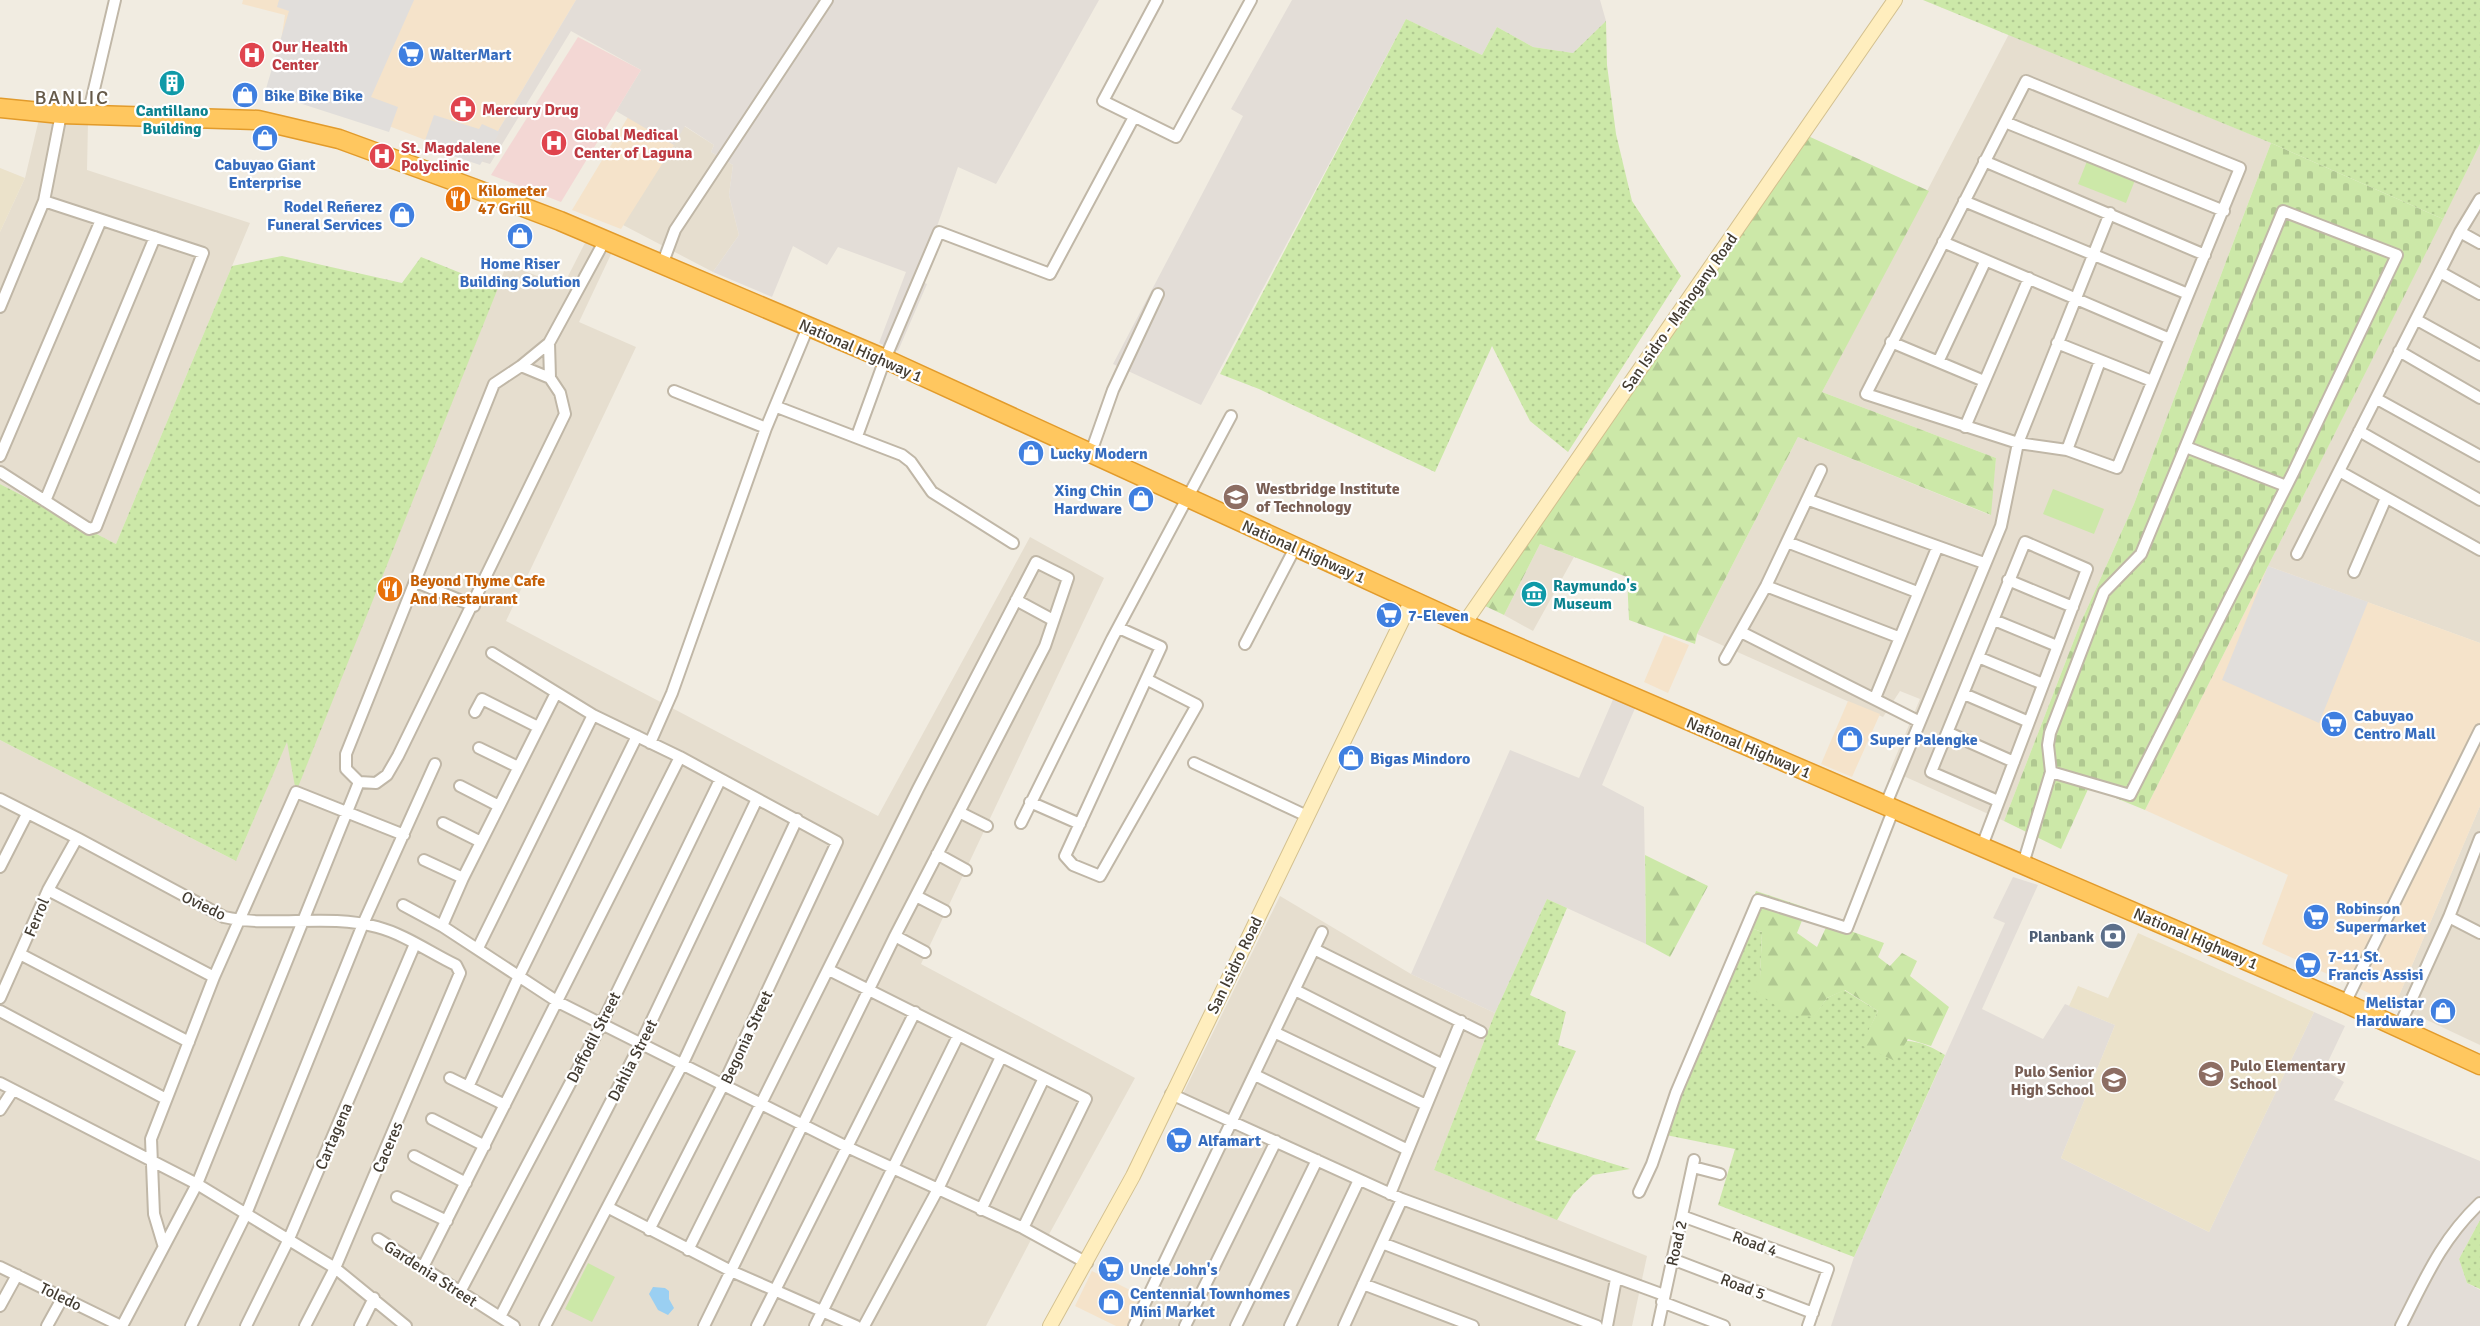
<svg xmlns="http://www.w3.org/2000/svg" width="2480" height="1326" font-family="Signika,sans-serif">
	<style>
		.residential { fill: #e6decf }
		.commercial { fill: #f5e3ca }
		.industrial { fill: #e3ddd7 }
		.education { fill: #ebe2ca }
		.medical { fill: #f3d7d4 }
		.grass { fill: url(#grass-dots) }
		.forest { fill: url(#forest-firs) }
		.cemetery { fill: url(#cemetery-stones) }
		.pitch { fill: #cce8a8 }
		.parking { fill: #e1dedb }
		.water { fill: #9acff2 }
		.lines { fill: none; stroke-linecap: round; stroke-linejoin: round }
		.street-casing { stroke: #c0b7a7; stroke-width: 14 }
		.secondary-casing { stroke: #d3c08f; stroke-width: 16 }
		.highway-casing { stroke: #e29b2b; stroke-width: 21 }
		.street { stroke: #fff; stroke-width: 10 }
		.secondary { stroke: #ffeebe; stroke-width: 14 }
		.highway { stroke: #ffc75f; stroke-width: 18 }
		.labels { text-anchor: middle; stroke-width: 4.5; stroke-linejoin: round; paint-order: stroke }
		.health-label { font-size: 16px; font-weight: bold; fill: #be3a42; stroke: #fff; text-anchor: start }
		.shop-label { font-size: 16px; font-weight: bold; fill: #366cbe; stroke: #fff; text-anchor: start }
		.culture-label { font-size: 16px; font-weight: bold; fill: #0d838f; stroke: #fff }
		.food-label { font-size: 16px; font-weight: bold; fill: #c56008; stroke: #fff; text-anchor: start }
		.street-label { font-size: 16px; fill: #433c32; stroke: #fff }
		.education-label { font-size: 16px; font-weight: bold; fill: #785e54; stroke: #fff; text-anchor: start }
		.service-label { font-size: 16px; font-weight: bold; fill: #4e5e75; stroke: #fff; text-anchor: end }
		.quarter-label { font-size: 20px; letter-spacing: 1.5px; fill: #665a49; stroke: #fff }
	</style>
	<defs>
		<pattern id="grass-dots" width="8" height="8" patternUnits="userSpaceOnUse" patternTransform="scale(1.5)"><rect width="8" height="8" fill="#cce8a8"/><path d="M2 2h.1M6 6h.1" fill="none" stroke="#b0c891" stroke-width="1.8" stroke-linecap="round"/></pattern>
		<pattern id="forest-firs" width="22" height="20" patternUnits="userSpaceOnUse" patternTransform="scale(1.5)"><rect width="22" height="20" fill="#cce8a8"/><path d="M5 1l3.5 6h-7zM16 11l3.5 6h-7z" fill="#b0c891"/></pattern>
		<pattern id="cemetery-stones" width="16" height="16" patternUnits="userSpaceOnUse" patternTransform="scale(1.5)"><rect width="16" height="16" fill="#cce8a8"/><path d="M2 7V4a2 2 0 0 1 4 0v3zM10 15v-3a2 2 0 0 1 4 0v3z" fill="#b0c891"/></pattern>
	</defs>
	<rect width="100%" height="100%" fill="#f1ece1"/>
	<path class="residential" d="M2009 34 2271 143 2134 504 2081 622 2004 821 1890 770 1920 699 1900 691 1883 717 1697 634 1798 437 1990 515 1996 458 1822 392Z
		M39 119 88 122 87 170 250 223 116 544 0 484V232L25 178Z
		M684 126 714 145 711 152 733 165 729 195 739 235 713 272 623 225Z
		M2480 144V643L2268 566Z
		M588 237 613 250 579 322 636 347 506 621 878 816 1030 537 1104 578 921 964 1135 1078 1047 1238 1035 1232 986 1326H0V740L236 861 287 741 311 751 507 264 563 286Z
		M1540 544 1574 557 1533 631 1504 615Z
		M2480 806V1045L2395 1005Z
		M1280 896 1411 974 1495 1013 1434 1170 1647 1256 1632 1326H1132L1227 1123 1178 1104Z"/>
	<path class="commercial" d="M243 0H576L480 161 342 108 273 93 285 15 242 4Z
		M628 117 674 145 621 229 572 210Z
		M2268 566 2480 643V806L2395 1005 2262 944 2288 875 2145 810Z
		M1664 635 1689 645 1668 693 1644 682Z
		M1848 701 1880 714 1852 777 1821 764Z
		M1092 1271 1146 1298 1132 1326H1116L1075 1306Z"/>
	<path class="industrial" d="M576 0H1099L996 184 958 167 918 280 927 284 898 351 879 343 906 272 838 247 827 265 793 246 772 297 713 272 739 235 729 195 733 165 711 152 714 145 685 126 674 145 616 111 641 70 571 31 490 164 480 161Z
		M1292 0H1600L1606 21 1573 53 1533 47 1497 27 1482 55 1406 19 1201 405 1113 364 1243 116 1231 109Z
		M1615 695 1636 706 1602 785 1644 807 1646 944 1547 899 1495 1013 1411 974 1510 750 1579 778Z
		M2013 877 2038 885 1982 1009 2043 1039 2065 1004 2115 1025 2061 1158 2209 1232 2314 1012 2345 1026 2324 1070 2344 1082 2334 1100 2480 1161V1220L2459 1259 2467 1283 2480 1290V1326H1831L1854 1257 2005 923 1993 918Z"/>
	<path class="education" d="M0 168 25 178 0 232Z
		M2138 933 2314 1012 2209 1232 2061 1158 2115 1025 2069 1006 2078 986 2108 998Z"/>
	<path class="medical" d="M578 37 641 70 561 202 491 175Z"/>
	<path class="grass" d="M1923 0H2480V144L2443 219 2271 143Z
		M1406 19 1482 55 1497 27 1533 47 1573 53 1606 21 1607 65 1616 134 1632 201 1681 276 1568 452 1530 421 1492 346 1435 472 1259 389 1220 374Z
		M282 256 402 283 421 257 498 288 296 792 287 742 236 861 0 740V484L116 544 232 266Z
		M1547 899 1567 908 1530 995 1566 1012 1558 1045 1576 1051 1535 1140 1630 1169 1593 1175 1573 1194 1557 1220 1434 1170 1495 1013Z
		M1743 925 1762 932 1760 977 1814 1016 1827 998 1844 990 1878 1011 1862 1045C1897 1040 1913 1035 1945 1055L1854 1257 1718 1205 1735 1149 1661 1134Z
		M2480 1220V1289L2467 1283 2459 1259Z"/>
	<path class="forest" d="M1808 136 1929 191 1822 392 1996 458 1991 515 1798 437 1697 634 1695 644 1629 620 1627 577 1540 544 1504 615 1483 605Z
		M1645 855 1708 886 1670 957 1646 944Z
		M1756 891 1807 908 1797 933 1817 947 1828 923 1884 943 1878 957 1890 966 1902 953 1917 961 1910 976 1949 1007 1931 1046 1908 1039 1895 1061 1861 1045 1878 1011 1845 990 1827 998 1814 1017 1789 1015 1751 988 1760 977 1762 932 1743 925Z"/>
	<path class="cemetery" d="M2271 143 2443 219 2145 810 2089 787 2061 849 2004 821 2081 622 2134 504Z"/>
	<path class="pitch" d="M2091 151 2139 170 2126 203 2078 184Z
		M2053 489 2104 509 2094 534 2043 514Z
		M588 1263 615 1277 592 1322 565 1309Z"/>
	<path class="parking" d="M279 0H414L371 97 398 107 389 132 265 92 289 11 277 7Z
		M434 115 479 129 482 124 500 132 480 165 423 146Z
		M2268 566 2368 602 2319 723 2222 680Z"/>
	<path class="water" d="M653 1287 665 1288 669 1291V1299L674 1308 668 1315 658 1310 649 1294Z"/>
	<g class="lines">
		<defs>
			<path id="street" d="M1157 0 1103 101 1176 137 1251 0
				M2026 81 2240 168 2117 468 2067 450 2018 443 1866 394Z
				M88 115 115 0
				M2005 122 2224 211
				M1984 161 2205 255
				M1964 201 2188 294
				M2283 211 2397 255 2293 473 2130 795 2051 772 2048 745 2050 733 2104 592 2141 554Z
				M2460 232 2480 243
				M1943 242 2170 339
				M662 265 675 230 827 0
				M2440 272 2480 294
				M0 307 44 201 61 114
				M2417 320 2480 355
				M1891 342 1984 381
				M549 343 550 378 560 393 565 414 398 756 387 775 376 783 359 782 346 769V754L494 384 521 366 549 343 605 240
				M2057 343 2152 381
				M2399 351 2480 398
				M1939 360 1985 262
				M521 366 550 378
				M674 391 766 428
				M2377 399 2480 456
				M777 407 902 455 911 462 932 492 1013 543
				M1965 427 2029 278
				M2359 431 2480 500
				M857 436 885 359 939 232 1050 274 1134 117
				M2186 447 2286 486
				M2067 450 2100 361
				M1090 455 1113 390 1158 294
				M0 456 101 220
				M2339 471 2480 550
				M0 472 89 529 96 527 203 253 44 201
				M1809 500 1984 563
				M45 501 155 237
				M1787 542 1917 592
				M2297 554 2460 232 2480 199
				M2354 572 2386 498
				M2008 580 2073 607
				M416 582 474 606
				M1766 586 1898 637
				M1016 600 1053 620
				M1994 620 2057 646
				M1119 628 1161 647 1065 856 1073 865 1100 876 1197 705 1148 680
				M1741 632 1918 721
				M1245 644 1296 546
				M492 653 593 715 680 757 837 842 724 1083 649 1230
				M1978 657 2043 684
				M1725 659 1766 586 1821 470
				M1964 694 2029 722
				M1875 698 1937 548
				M475 712 482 699 538 727
				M1949 733 2014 762
				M650 743 672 693 766 428 808 327
				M479 748 518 767
				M1194 763 1307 816
				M460 786 499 806
				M0 799 77 838 224 917C273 928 327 913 377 927 404 934 431 953 456 965L460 973 335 1268 305 1326
				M1030 802 1080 824
				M1886 804 2001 526 2018 443 2110 213
				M959 812 987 826
				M443 823 481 842
				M1021 823 1112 639 1231 416
				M1982 846 2087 569 2025 542 1931 772 1998 801
				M937 854 966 870
				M424 860 463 878
				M2023 864 2051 772
				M0 867 27 814
				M48 890 214 977
				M916 896 945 911
				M403 905 442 926 558 1002 847 1147 1023 1228 1087 1263
				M2449 917 2480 933
				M442 926 463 878 556 693
				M895 936 925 952
				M478 948 593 715
				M1314 949 1481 1032
				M20 954 189 1042
				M829 970 1086 1099 1023 1228
				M1295 990 1443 1065
				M0 998 48 890 77 838
				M2345 1003 2480 730
				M0 1011 166 1099
				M2399 1027 2449 917 2480 838
				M1276 1033 1426 1105
				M1255 1075 1408 1150
				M450 1078 505 1105
				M0 1083 197 1184 335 1268 406 1326
				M468 1087 519 976 637 736
				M1171 1094 1402 1199 1664 1295
				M0 1110 13 1090
				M432 1119 485 1146
				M414 1156 466 1183
				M1693 1167 1720 1174
				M1639 1192 1652 1164 1676 1093 1758 900 1847 928 1894 808
				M1390 1194 1461 1021
				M397 1197 447 1221
				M609 1208 731 1271 856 1326
				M981 1210 1044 1078
				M1682 1216 1828 1269 1808 1326
				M378 1239 514 1326
				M1382 1243 1597 1326
				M163 1244 154 1214 151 1139 214 977 296 792 404 835
				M688 1250 918 789 1036 562 1068 578 1045 646 895 936 704 1326
				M1672 1259 1813 1313
				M0 1267 121 1326
				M423 1267 680 757
				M1363 1284 1473 1326
				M460 1292 602 1023 720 780
				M1662 1302 1724 1326
				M0 1306 17 1275
				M500 1317 641 1043 757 799
				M47 1326 63 1297
				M122 1326 197 1184 359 782
				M191 1326 246 1214 363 924 435 764
				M246 1326 288 1241 415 944
				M360 1326 374 1298
				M545 1326 683 1063 797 819
				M757 1326 915 1012
				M815 1326 958 1036
				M864 1326 938 1189 1001 1057
				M1134 1326 1322 932
				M1185 1326 1276 1141
				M1236 1326 1317 1160
				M1290 1326 1359 1180
				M1344 1326 1402 1199
				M1607 1326 1616 1279
				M1658 1326 1694 1160
				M2401 1326C2425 1279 2441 1240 2480 1203"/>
			<path id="secondary" d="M1464 624 1895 0
				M1050 1326 1133 1176 1412 600"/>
			<path id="highway" d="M0 108 61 114 258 120 339 139 473 188 560 221 885 359 1464 624 2345 1003 2480 1065"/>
		</defs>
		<use href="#street" class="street-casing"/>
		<use href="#secondary" class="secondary-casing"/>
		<use href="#highway" class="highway-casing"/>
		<use href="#street" class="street"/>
		<use href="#secondary" class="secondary"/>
		<use href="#highway" class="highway"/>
	</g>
	<defs>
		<symbol id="supermarket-disc" viewBox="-11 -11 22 22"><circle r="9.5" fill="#3f7fe0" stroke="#fff"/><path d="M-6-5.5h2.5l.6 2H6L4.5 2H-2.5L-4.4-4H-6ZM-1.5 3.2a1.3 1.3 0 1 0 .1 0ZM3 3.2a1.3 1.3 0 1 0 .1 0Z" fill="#fff"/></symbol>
		<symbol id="hospital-disc" viewBox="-11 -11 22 22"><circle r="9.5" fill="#e0444e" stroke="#fff"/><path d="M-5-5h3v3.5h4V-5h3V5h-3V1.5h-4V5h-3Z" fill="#fff"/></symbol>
		<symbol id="building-disc" viewBox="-11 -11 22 22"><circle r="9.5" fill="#0f9aa8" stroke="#fff"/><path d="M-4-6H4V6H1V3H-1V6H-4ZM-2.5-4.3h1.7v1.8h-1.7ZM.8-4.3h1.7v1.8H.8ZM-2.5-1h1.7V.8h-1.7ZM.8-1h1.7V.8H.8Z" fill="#fff"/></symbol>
		<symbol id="shop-disc" viewBox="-11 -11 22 22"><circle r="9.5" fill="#3f7fe0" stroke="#fff"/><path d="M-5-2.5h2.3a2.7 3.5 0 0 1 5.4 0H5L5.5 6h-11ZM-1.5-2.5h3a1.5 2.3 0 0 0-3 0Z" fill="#fff"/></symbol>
		<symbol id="pharmacy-disc" viewBox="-11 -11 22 22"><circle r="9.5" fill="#e0444e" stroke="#fff"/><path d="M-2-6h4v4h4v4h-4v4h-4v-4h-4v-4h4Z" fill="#fff"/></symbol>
		<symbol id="restaurant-disc" viewBox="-11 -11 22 22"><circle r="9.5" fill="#e8710a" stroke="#fff"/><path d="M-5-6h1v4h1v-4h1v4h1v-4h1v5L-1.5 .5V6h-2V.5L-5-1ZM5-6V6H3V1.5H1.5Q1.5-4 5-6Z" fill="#fff"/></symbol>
		<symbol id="school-disc" viewBox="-11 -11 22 22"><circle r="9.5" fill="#8d6e63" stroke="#fff"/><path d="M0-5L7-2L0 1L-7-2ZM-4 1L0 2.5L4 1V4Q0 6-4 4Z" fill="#fff"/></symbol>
		<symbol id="museum-disc" viewBox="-11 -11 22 22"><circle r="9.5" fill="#0f9aa8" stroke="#fff"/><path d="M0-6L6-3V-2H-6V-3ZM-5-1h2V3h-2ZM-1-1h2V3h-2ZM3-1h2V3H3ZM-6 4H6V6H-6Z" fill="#fff"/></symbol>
		<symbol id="bank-disc" viewBox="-11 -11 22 22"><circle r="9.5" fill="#5c6f8a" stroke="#fff"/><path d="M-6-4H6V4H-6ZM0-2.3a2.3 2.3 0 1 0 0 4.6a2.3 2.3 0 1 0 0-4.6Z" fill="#fff"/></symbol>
	</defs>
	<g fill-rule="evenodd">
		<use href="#supermarket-disc" x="396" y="39" width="30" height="30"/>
		<use href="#hospital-disc" x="237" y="40" width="30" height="30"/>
		<use href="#building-disc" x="157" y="68" width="30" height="30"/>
		<use href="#shop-disc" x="230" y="80" width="30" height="30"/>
		<use href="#pharmacy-disc" x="448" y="94" width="30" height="30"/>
		<use href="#shop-disc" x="250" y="123" width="30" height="30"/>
		<use href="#hospital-disc" x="539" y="128" width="30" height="30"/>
		<use href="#hospital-disc" x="367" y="141" width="30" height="30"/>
		<use href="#restaurant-disc" x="443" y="184" width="30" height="30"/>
		<use href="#shop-disc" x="387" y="200" width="30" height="30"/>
		<use href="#shop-disc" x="505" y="221" width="30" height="30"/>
		<use href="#shop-disc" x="1016" y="438" width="30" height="30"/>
		<use href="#school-disc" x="1221" y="482" width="30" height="30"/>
		<use href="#shop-disc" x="1126" y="484" width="30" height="30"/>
		<use href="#restaurant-disc" x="375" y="574" width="30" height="30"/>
		<use href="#museum-disc" x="1519" y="579" width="30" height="30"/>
		<use href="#supermarket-disc" x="1374" y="600" width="30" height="30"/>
		<use href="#supermarket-disc" x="2319" y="709" width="30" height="30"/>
		<use href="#shop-disc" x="1835" y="724" width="30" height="30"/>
		<use href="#shop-disc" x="1336" y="743" width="30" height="30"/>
		<use href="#supermarket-disc" x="2301" y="902" width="30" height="30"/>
		<use href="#bank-disc" x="2098" y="921" width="30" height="30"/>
		<use href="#supermarket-disc" x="2293" y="950" width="30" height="30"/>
		<use href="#shop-disc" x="2428" y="996" width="30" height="30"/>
		<use href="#school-disc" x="2196" y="1059" width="30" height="30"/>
		<use href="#school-disc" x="2099" y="1065" width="30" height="30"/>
		<use href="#supermarket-disc" x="1164" y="1125" width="30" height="30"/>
		<use href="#supermarket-disc" x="1096" y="1254" width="30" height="30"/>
		<use href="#shop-disc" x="1096" y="1287" width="30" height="30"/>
	</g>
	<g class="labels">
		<g class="health-label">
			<text x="272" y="52">Our Health<tspan x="272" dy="18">Center</tspan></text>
			<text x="482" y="115">Mercury Drug</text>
			<text x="574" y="140">Global Medical<tspan x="574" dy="18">Center of Laguna</tspan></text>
			<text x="401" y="153">St. Magdalene<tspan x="401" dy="18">Polyclinic</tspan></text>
		</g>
		<g class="shop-label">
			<text x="430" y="60">WalterMart</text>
			<text x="264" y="101">Bike Bike Bike</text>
			<text x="265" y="170" text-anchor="middle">Cabuyao Giant<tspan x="265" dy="18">Enterprise</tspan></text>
			<text x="382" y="212" text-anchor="end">Rodel Reñerez<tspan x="382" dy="18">Funeral Services</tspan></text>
			<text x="520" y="269" text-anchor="middle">Home Riser<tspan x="520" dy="18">Building Solution</tspan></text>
			<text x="1050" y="459">Lucky Modern</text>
			<text x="1122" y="496" text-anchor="end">Xing Chin<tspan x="1122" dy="18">Hardware</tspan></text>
			<text x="1408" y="621">7-Eleven</text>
			<text x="2354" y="721">Cabuyao<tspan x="2354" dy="18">Centro Mall</tspan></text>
			<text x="1870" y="745">Super Palengke</text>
			<text x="1370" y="764">Bigas Mindoro</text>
			<text x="2336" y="914">Robinson<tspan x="2336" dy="18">Supermarket</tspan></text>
			<text x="2328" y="962">7-11 St.<tspan x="2328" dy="18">Francis Assisi</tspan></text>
			<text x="2424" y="1008" text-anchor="end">Melistar<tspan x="2424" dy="18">Hardware</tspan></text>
			<text x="1198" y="1146">Alfamart</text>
			<text x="1130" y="1275">Uncle John's</text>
			<text x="1130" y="1299">Centennial Townhomes<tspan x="1130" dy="18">Mini Market</tspan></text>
		</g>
		<g class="culture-label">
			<text x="172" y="116">Cantillano<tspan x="172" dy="18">Building</tspan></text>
			<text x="1553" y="591" text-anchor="start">Raymundo's<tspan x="1553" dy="18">Museum</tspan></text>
		</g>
		<g class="food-label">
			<text x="478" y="196">Kilometer<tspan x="478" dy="18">47 Grill</tspan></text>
			<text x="410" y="586">Beyond Thyme Cafe<tspan x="410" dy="18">And Restaurant</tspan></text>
		</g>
		<g class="street-label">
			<text transform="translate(1679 312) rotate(-55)" y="6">San Isidro - Mahogany Road</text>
			<text transform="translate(861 350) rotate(24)" y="6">National Highway 1</text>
			<text transform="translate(1304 551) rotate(24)" y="6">National Highway 1</text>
			<text transform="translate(1749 747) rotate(23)" y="6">National Highway 1</text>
			<text transform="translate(204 905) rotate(26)" y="6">Oviedo</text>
			<text transform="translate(36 917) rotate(-67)" y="6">Ferrol</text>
			<text transform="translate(2196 938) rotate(23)" y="6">National Highway 1</text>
			<text transform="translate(1234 965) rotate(-64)" y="6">San Isidro Road</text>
			<text transform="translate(593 1037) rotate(-63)" y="6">Daffodil Street</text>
			<text transform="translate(746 1037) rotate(-65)" y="6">Begonia Street</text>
			<text transform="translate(632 1060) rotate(-63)" y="6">Dahlia Street</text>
			<text transform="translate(333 1136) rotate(-67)" y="6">Cartagena</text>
			<text transform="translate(387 1147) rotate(-67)" y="6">Caceres</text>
			<text transform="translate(1676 1243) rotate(-77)" y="6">Road 2</text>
			<text transform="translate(1755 1243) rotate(20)" y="6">Road 4</text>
			<text transform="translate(431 1273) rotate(33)" y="6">Gardenia Street</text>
			<text transform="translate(1743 1286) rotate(21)" y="6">Road 5</text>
			<text transform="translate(61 1296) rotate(26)" y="6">Toledo</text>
		</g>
		<g class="education-label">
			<text x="1256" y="494">Westbridge Institute<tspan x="1256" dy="18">of Technology</tspan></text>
			<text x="2230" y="1071">Pulo Elementary<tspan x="2230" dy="18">School</tspan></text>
			<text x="2094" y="1077" text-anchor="end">Pulo Senior<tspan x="2094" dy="18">High School</tspan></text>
		</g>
		<g class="service-label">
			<text x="2094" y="942">Planbank</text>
		</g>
		<g class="quarter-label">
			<text x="72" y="104">BANLIC</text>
		</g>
	</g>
</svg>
